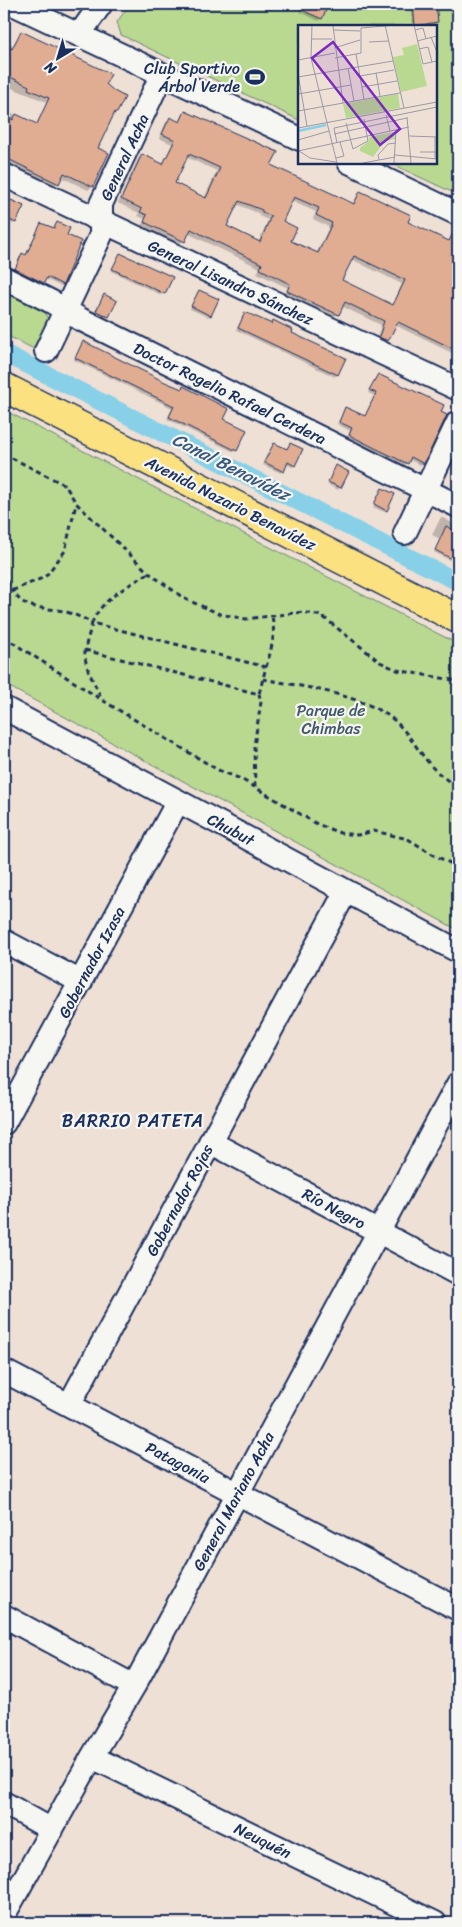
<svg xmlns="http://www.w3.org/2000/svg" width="462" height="1927" font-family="Sriracha,sans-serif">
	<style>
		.green { fill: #b9d890; stroke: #6a8477 }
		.shadow { fill: #0003; fill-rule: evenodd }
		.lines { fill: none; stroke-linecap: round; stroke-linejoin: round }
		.canal { stroke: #87d0e8; stroke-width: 18 }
		.building { fill: #e0ad93; stroke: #1b2f5e; fill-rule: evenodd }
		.minor-casing { stroke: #1b2f5e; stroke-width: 26 }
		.major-casing { stroke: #1b2f5e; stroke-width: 31 }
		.path { stroke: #1b2f5e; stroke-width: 3; stroke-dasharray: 5 4; stroke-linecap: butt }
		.minor { stroke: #f6f6f2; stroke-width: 22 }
		.major { stroke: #fbe180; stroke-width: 28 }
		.labels { text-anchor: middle; stroke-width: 4.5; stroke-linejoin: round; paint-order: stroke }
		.poi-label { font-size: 16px; fill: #1b2f5e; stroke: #f6f6f2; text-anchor: end }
		.street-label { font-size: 16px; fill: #1b2f5e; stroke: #f6f6f2 }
		.park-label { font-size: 16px; fill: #42596a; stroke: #f6f6f2 }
		.water-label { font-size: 18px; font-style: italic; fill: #365780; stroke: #f6f6f2 }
		.neighbourhood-label { font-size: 18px; letter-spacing: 1px; fill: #1b2f5e; stroke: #f6f6f2 }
		.inset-river { fill: none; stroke: #87d0e8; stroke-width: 2.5 }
		.inset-road { fill: none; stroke: #9a99a6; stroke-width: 1 }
		.view { fill: #7b2cbf; fill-opacity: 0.15; stroke: #7b2cbf; stroke-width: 2.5 }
		.inset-edge { fill: none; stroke: #1b2f5e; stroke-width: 2.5 }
	</style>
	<rect width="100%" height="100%" fill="#efe0d6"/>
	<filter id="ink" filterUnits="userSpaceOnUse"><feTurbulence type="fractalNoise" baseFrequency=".02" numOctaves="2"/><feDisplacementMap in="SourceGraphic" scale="10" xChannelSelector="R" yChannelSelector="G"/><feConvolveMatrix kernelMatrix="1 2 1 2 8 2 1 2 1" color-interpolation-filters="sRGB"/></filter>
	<g filter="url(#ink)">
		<path class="green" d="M130 4H458V195L390 163 436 162V26H300L299 120 121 35 117 22Z
			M4 290 44 309 49 323 36 350 4 334Z
			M4 410 458 644V930L4 684Z"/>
		<path class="shadow" d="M33 4H54L47 10Z
			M304 4H328L319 21 300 12Z
			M410 4H435L437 22 434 25 413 26Z
			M21 32 105 84 116 113 113 116 96 148 107 154 92 187 88 190 61 177 54 187 4 163V110L36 125 47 102 4 85V41L13 45Z
			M185 112 270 166 352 204 360 193 407 222 448 242 452 236 458 239V350L454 354 395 325 383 344 376 341 381 325 341 306 334 318 284 295 288 288 257 273 260 268 187 233 180 245 141 226 145 219 138 216 139 213 118 203 138 159 142 156 162 165 172 144 159 138 166 122 170 119 178 123ZM186 157 217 171 204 198 173 184ZM291 201 316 212 313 219 329 227 316 254 290 241 281 222ZM236 204 260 214 259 216 268 220 258 243 225 226ZM351 259 402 284 392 306 341 281Z
			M11 202 15 222 13 224 8 222 4 230V206L7 208Z
			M41 224 62 284 60 286 45 279 41 285 14 271 20 257 25 256Z
			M120 254 164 293 161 295 111 271Z
			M197 293 210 315 208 317 190 309Z
			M104 296 108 316 106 318 94 313Z
			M246 313 271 325 274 322 290 333 344 359 337 374 335 377 236 330Z
			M83 343 223 419 236 450 234 452 167 419 172 408 74 360Z
			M376 377 423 463 420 465 408 459 404 465 347 437 350 431 337 424 344 411 365 418 375 396 368 393Z
			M274 444 286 450 290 444 294 465 292 467 286 464 281 473 263 465Z
			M336 467 347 472 338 490 327 484Z
			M382 489 386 510 384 512 373 507Z
			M441 517 458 526V559L455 563 434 552 440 539 432 535Z"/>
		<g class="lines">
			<path class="canal" d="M4 353 458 582"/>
		</g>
		<path class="building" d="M288 4H329L322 19Z
			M413 4H436L438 22 415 26Z
			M21 31 111 74 106 84 114 91 125 97 117 113 115 112 98 148 109 153 93 187 64 173 59 184 4 157V115L13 120 16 114 37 124 49 98 28 89 29 86 4 74V45L12 49Z
			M185 111 278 152 271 165 344 199 354 204 360 191 411 215 408 222 449 241 456 227H458V351L398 322 388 341 379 337 384 321 345 302 339 315 287 291 290 284 260 269 262 264 211 239 191 229 185 242 144 222 147 215 140 212 142 209 121 199 142 154 163 164 175 140 162 134 170 117 180 122ZM189 154 220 168 206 198 175 183ZM294 197 319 208 316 215 332 223 318 253 291 241 297 228 283 221ZM239 201 262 210V212L271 216 260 242 227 226ZM354 256 405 280 393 305 342 280Z
			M11 200 24 206 16 223 4 217Z
			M57 222 70 228 67 235 81 241 63 285 47 277 44 283 15 269 22 253 26 255 41 223 54 228Z
			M120 253 173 277 165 294 112 269Z
			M199 290 219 299 211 316 191 306Z
			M104 294 117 301 109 317 96 311Z
			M245 312 272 324 273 320 293 330 292 333 346 358 338 375 238 328Z
			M83 341 165 382 182 389 183 386 229 409 224 419 247 430 237 451 169 417 174 406 75 358Z
			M378 374 444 405 441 412 447 415 424 464 411 457 408 464 375 448 349 435 352 428 339 422 345 407 365 416 376 393 369 390Z
			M274 443 287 449 290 443 303 449 295 466 288 462 284 472 264 462Z
			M336 465 349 472 341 488 328 482Z
			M382 488 395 494 387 511 374 504Z
			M446 526 458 533V562L435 550Z"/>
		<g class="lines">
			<defs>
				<path id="minor" d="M13 4 300 139
					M79 35 101 4
					M349 162 458 214
					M4 175 458 389
					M4 278 52 302 80 319 458 506
					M46 351 101 235V204L162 74
					M405 533 458 422
					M4 708 458 951
					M4 941 81 982
					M4 1123 178 801
					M210 1142 458 1274
					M4 1371 458 1609
					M69 1405 346 891
					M4 1616 134 1686
					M92 1757 435 1923
					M4 1803 52 1830
					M4 1915 92 1757 134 1686 458 1084"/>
				<path id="major" d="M4 387 458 619"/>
			</defs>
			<use href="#minor" class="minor-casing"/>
			<use href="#major" class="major-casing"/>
			<path class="path" d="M4 454 65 485 76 503 149 573 185 599 220 614 246 619 303 612 322 616 380 662 397 670 458 681
				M4 572C6 578 8 585 12 590 24 611 44 607 63 611 74 614 83 618 92 623 101 599 128 586 149 573
				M4 594 45 577 65 551 76 504
				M4 637 102 700 218 770 241 779 317 824 340 833 358 835 374 831 408 839 434 855 458 867
				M85 650 259 694 266 667 92 623C90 632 86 642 85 651 84 669 96 684 102 700
				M266 667C271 651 276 633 272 617
				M263 679C300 686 366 695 395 721 410 735 420 754 434 769 441 776 450 782 458 788
				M255 787 254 746 261 702 259 694"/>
			<use href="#minor" class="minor"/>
			<use href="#major" class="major"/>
		</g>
	</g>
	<defs>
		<symbol id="stadium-bare" viewBox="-9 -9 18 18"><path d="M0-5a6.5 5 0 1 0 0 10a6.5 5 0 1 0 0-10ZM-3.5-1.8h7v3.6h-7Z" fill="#1b2f5e" stroke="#f6f6f2" stroke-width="2.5" paint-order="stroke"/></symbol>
	</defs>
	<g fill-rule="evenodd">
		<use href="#stadium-bare" x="241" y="63" width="28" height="28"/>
	</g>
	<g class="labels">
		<g class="poi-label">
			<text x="240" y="74">Club Sportivo<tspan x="240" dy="18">Árbol Verde</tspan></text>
		</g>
		<g class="street-label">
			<text transform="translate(124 157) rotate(-65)" y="6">General Acha</text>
			<text transform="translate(231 282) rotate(25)" y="6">General Lisandro Sánchez</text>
			<text transform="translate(230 393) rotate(26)" y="6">Doctor Rogelio Rafael Cerdera</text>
			<text transform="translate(231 503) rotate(27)" y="6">Avenida Nazario Benavídez</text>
			<text transform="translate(231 829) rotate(28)" y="6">Chubut</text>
			<text transform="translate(91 962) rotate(-62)" y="6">Gobernador Izasa</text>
			<text transform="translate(179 1200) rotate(-62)" y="6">Gobernador Rojas</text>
			<text transform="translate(334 1208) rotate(28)" y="6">Río Negro</text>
			<text transform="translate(178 1462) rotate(28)" y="6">Patagonia</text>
			<text transform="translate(233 1501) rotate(-62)" y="6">General Mariano Acha</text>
			<text transform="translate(263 1840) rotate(26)" y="6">Neuquén</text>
		</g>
		<g class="park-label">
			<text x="331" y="716">Parque de<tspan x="331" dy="18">Chimbas</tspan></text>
		</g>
		<g class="water-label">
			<text transform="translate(231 467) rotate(27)" y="6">Canal Benavídez</text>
		</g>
		<g class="neighbourhood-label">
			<text x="133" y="1127">BARRIO PATETA</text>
		</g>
	</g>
	<g transform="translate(298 25)">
		<rect width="139" height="139" fill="#efe0d6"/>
		<path d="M119 19 129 61 103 67 95 32 106 30 104 23ZM100 69 102 83 48 93 45 79ZM96 107 97 114 87 116 75 132 62 126V123L71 116V112Z" fill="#b9d890"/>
		<path class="inset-river" d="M0 106 28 100"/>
		<path class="inset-road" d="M14 0 13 33 39 138M87 0 106 83M116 0 125 39 139 36M35 1 45 78M35 5 62 6M117 5 125 3 128 14M133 12 139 27M14 14H34M119 16 139 11M71 17 90 16M36 23 62 15M121 24 130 22 134 37M58 29 66 74M37 33 63 28V3L98 0M0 35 37 28M50 43 56 76M78 48 82 71M0 49 9 101M62 51 96 45M0 52 95 36M64 62 99 56M0 69 53 60M0 86 102 68M88 90 92 106M109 92 113 138M48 98 55 124 70 116 66 94M0 103 139 77M36 109 109 93M111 111 139 112M0 115 31 106M39 118 36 103 139 82M0 126 111 102M1 126 12 133 38 137M122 127H139M97 130 139 134M38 133 46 131 42 117M137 134V112M81 135 80 130 90 119 98 118M65 138 97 132M96 138 98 105"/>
		<path class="view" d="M35 17 102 104 82 120 14 33Z"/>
		<rect width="139" height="139" class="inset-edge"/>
	</g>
	<rect width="462" height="1927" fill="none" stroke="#f6f6f2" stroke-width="20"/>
	<rect x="10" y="10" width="442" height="1907" fill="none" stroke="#1b2f5e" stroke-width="2" filter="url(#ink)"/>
	<g transform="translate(58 58) rotate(218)" stroke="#f6f6f2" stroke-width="4" paint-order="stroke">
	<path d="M0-4L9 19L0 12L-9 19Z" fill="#1b2f5e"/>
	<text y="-8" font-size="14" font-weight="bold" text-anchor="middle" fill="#1b2f5e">N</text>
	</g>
</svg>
